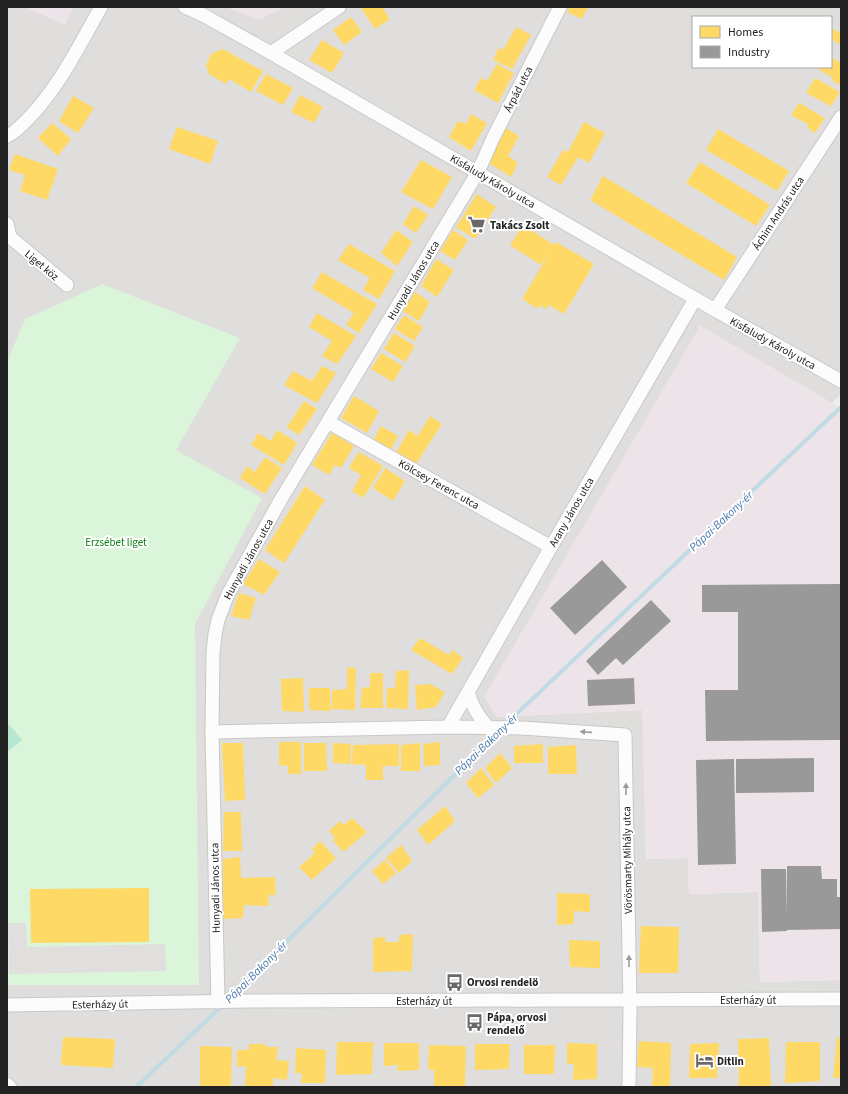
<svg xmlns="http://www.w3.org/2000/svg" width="848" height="1094" font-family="'Source Sans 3',sans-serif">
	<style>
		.residential { fill: #dfdedc; fill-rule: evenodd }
		.industrial { fill: #ede4e9 }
		.park { fill: #daf5da }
		.pitch { fill: #b7e6d2 }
		.parking { fill: #e0dfde }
		.homes { fill: #ffd966 }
		.industry { fill: #999 }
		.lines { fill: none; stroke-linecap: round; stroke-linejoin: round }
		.stream { stroke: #bfdbe3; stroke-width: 4 }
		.minor-casing { stroke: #c9c8c7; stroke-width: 15 }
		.minor { stroke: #fdfcfc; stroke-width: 13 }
		.oneway { fill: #9a9a9a }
		.labels { text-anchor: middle; stroke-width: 4; stroke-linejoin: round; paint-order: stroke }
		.street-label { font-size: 11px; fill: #222; stroke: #fff }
		.poi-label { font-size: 11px; font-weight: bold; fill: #222; stroke: #fff; text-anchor: start }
		.park-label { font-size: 11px; fill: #0c8416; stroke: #fff }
		.water-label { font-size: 12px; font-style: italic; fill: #4a7aab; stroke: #fff }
	</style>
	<rect width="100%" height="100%" fill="#f0eeeb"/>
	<path class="residential" d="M7 7H841V394L832 403 700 326 497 717 643 710 646 859 688 858 689 894 758 892 760 982 841 980V1087H7ZM693 17H831V67H693Z"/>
	<path class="industrial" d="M25 7H73L65 25Z
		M225 7H285L259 20Z
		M700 326 841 408V980L760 982 758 892 689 894 688 858 646 859 642 710 497 717 484 697Z"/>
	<path class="park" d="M102 284 240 338 176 450 262 498 195 624 199 985H7V362L25 319Z"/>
	<path class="pitch" d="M7 722 22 740 7 752Z"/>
	<path class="parking" d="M26 923 27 947 165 944 166 971 9 974 8 923Z"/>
	<path class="homes" d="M363 7H382L390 19 375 29 361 8Z
		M570 7H588L582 19 567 12Z
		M351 17 362 32 344 45 333 30Z
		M516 27 531 35 512 69 493 60 499 48 503 50Z
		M831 28 841 33V45L831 39Z
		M322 40 344 53 332 73 309 60Z
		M223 49 263 71 251 92 229 79 226 84 209 74 206 65 211 54Z
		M831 57 841 63V86L832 80 833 78 815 67H831Z
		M497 64 514 73 498 103 474 90 481 78 487 81Z
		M266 74 293 88 283 105 256 91Z
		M815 78 840 92 831 106 806 93Z
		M300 95 323 107 314 123 291 112Z
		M73 96 94 108 78 133 59 121Z
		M799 103 825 118 815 133 807 127 809 125 791 115Z
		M471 114 487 123 471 151 449 137 458 121 466 124Z
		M584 122 605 133 589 163 578 157 561 185 547 177 563 150 568 152Z
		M52 123 71 139 58 156 38 138Z
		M177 127 218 141 210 164 169 149Z
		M506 128 519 136 508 156 518 163 511 177 489 163Z
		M718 129 789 171 777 191 706 150Z
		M15 154 58 169 47 200 20 191 25 175 9 170Z
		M421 160 452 177 433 209 401 192Z
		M700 162 770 205 756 226 686 183Z
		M603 176 737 257 724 280 590 200Z
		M477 194 496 207 475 239 456 227Z
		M414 206 428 215 416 233 403 224Z
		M523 225 554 245 556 242 594 264 564 314 549 305 546 309 539 305 538 309 522 299 552 249 541 265 510 245Z
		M396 230 413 242 397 266 381 253Z
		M453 230 468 240 455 260 440 251Z
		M349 244 395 271 379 299 363 290 370 278 338 260Z
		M436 259 454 270 437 297 421 286Z
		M322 272 377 304 359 333 346 325 354 313 312 288Z
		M415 292 430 302 419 321 403 311Z
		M317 313 356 336 337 364 322 356 332 341 309 327Z
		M404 315 423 327 414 341 395 329Z
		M394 333 415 346 405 362 384 349Z
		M381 353 403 366 393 382 371 369Z
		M322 366 336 373 317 403 284 385 293 371 312 381Z
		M354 396 379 411 367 433 341 418Z
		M304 401 317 409 299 435 287 427Z
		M430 416 442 424 416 464 396 453 409 430 418 436Z
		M381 426 398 436 390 451 373 441Z
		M277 430 297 443 284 465 251 445 258 433 271 441Z
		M332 433 354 446 341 468 335 465 329 475 312 465Z
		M359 452 383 466 363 498 352 491 361 475 349 468Z
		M265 457 282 468 265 494 240 478 247 466 255 472Z
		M385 468 405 481 393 501 373 488Z
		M305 486 325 500 284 563 265 550Z
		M259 559 280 572 264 595 243 584Z
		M239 593 256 598 249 620 231 616Z
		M420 638 449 655 452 650 463 658 452 674 411 650Z
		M347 667 356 668 355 710 332 709V690L347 689Z
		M409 670 408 709 386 708 387 688H395L396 671Z
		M370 673H383V708H360L362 688 370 687Z
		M303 678 304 712 282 711 281 679Z
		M430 684 445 692 436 707 417 710 415 685Z
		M309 688H330L331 711 309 710Z
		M279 742H301V774H288V766L279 765Z
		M440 742V765L424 766 423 744Z
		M222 743H243L245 800 225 801Z
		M304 743H326L327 771H304Z
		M333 743 351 744V764L333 763Z
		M420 743V771H401V745Z
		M399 744V766H383V780H366V765L352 764 353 745Z
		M543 744V763H514V746Z
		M576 745 577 774H548V747Z
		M500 753 512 768 496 783 485 768Z
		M481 768 494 785 478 798 466 783Z
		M445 806 455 821 428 845 417 830Z
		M224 812H241L242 851H223Z
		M352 818 367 832 343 852 333 840 335 838 329 831 340 821 344 825Z
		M320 841 336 858 312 880 299 867 315 853 312 849Z
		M401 845 412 861 399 873 386 858Z
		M240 857 241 878 275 877 276 895H268L269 906 244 905 243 918 223 919V859Z
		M385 860 396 873 383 884 372 871Z
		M149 888V942L31 943 30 889Z
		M557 893 590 894V912L574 911V924L557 925Z
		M641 926 679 927 678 973H639Z
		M413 934 412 971 373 972V938L385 937V942H399V935Z
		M569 940 600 941V968L570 967Z
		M63 1037 115 1039 113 1068 61 1065Z
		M769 1038 771 1087H739L738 1039Z
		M837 1038H841V1078H833Z
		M639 1041 671 1043 670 1087H652L653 1068 637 1067Z
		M337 1042H373L372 1074 336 1075Z
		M786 1042H820V1081L785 1083Z
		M384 1043H419V1070L397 1071 398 1065 384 1066Z
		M567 1043 597 1044V1079L573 1080 574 1064H567Z
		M719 1043 717 1078H689L690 1044Z
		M249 1044H265L267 1047H278L276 1060 289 1061 287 1080 273 1078V1087H245L246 1066 237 1067V1050H249Z
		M475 1044H510L509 1069 475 1070Z
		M429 1045 466 1046 465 1087H434V1070L428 1069Z
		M524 1045H555L554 1074H524Z
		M200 1046 232 1047 231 1087H200Z
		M296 1048 326 1050 325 1083H301L302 1073H295Z"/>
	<path class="industry" d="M602 560 627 587 575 635 550 608Z
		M841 584V740L706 741 705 690H738V612H702V585Z
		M651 600 671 621 623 665 616 658 598 675 586 661Z
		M634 678 635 704 588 706 587 680Z
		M814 758V792L736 793V759Z
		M734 759 736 864 698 865 696 760Z
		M787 866H821L822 879H837V897H841V929L787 930V931L762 932 761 869H786L787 917Z"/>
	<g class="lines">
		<path class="stream" d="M506 724 841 407
			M229 999 500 730
			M136 1087 223 1005"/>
		<defs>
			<path id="minor" d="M185 7 203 15 271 53 715 310 841 381
				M271 53 339 7
				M7 136C15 133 20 126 26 121 58 89 79 46 101 7
				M7 224 10 237 67 285
				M715 310 841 117
				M328 422 551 547
				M468 692C472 706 478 717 489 728
				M448 727 551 547 695 299
				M212 732 448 727 522 728 625 735 630 1008 629 1087
				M218 1002 212 732 213 653 215 634 218 620 228 594 280 501 478 172 493 138 560 7
				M7 1005 250 1001 841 999
				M7 1084 10 1087"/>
		</defs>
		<use href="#minor" class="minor-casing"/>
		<use href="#minor" class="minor"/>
	</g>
	<defs><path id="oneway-solid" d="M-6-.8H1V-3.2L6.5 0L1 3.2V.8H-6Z"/></defs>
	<g class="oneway">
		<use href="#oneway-solid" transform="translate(586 732) rotate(-176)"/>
		<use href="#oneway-solid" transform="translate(626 789) rotate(-91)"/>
		<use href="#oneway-solid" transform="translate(629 961) rotate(-91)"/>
	</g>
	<defs>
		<symbol id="supermarket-bare" viewBox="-9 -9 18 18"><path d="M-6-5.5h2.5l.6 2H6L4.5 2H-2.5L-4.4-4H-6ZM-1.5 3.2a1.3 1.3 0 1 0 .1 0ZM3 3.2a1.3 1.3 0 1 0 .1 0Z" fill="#6a6968" stroke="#fff" stroke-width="2.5" paint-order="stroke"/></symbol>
		<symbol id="bus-bare" viewBox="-9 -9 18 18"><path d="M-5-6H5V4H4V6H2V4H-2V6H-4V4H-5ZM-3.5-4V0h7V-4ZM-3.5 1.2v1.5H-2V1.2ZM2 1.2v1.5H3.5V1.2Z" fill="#6a6968" stroke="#fff" stroke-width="2.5" paint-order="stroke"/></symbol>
		<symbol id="hotel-bare" viewBox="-9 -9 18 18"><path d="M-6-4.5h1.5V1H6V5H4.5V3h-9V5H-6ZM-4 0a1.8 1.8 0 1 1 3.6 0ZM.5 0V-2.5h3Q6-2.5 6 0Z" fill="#6a6968" stroke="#fff" stroke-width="2.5" paint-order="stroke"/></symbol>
	</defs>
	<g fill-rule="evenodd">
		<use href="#supermarket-bare" x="464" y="212" width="25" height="25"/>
		<use href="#bus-bare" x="442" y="970" width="25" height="25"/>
		<use href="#bus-bare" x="462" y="1010" width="25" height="25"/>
		<use href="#hotel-bare" x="692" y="1048" width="25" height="25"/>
	</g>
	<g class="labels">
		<g class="street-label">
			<text transform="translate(518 89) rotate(-63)" y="4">Árpád utca</text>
			<text transform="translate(493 181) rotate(30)" y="4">Kisfaludy Károly utca</text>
			<text transform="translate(778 213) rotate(-57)" y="4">Áchim András utca</text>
			<text transform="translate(42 265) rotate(40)" y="4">Liget köz</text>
			<text transform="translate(413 280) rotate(-59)" y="4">Hunyadi János utca</text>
			<text transform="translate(773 343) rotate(29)" y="4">Kisfaludy Károly utca</text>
			<text transform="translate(439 484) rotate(29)" y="4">Kölcsey Ferenc utca</text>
			<text transform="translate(571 512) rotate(-60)" y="4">Arany János utca</text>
			<text transform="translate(248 559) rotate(-61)" y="4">Hunyadi János utca</text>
			<text transform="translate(627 860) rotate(-91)" y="4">Vörösmarty Mihály utca</text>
			<text transform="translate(215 888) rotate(-91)" y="4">Hunyadi János utca</text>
			<text x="748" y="1004">Esterházy út</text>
			<text x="424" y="1005">Esterházy út</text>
			<text transform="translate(100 1004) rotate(-1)" y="4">Esterházy út</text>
		</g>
		<g class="poi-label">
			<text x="490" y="229">Takács Zsolt</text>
			<text x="467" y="986">Orvosi rendelö</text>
			<text x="487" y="1021">Pápa, orvosi<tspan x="487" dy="13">rendelő</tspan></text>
			<text x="717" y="1065">Ditlin</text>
		</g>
		<g class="park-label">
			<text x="116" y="546">Erzsébet liget</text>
		</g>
		<g class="water-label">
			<text transform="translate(721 521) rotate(-43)" y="4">Pápai-Bakony-ér</text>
			<text transform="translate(486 744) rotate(-44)" y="4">Pápai-Bakony-ér</text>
			<text transform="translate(256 972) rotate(-45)" y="4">Pápai-Bakony-ér</text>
		</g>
	</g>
	<rect width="848" height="1094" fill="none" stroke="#222222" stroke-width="16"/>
	<rect x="692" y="16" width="140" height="52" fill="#ffffff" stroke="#a7a7a7"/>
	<rect x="700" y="26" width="20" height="12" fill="#ffd966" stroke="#a7a7a7"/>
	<text x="728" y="36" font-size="12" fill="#222222">Homes</text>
	<rect x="700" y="46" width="20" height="12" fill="#999999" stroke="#a7a7a7"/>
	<text x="728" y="56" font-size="12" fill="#222222">Industry</text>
</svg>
